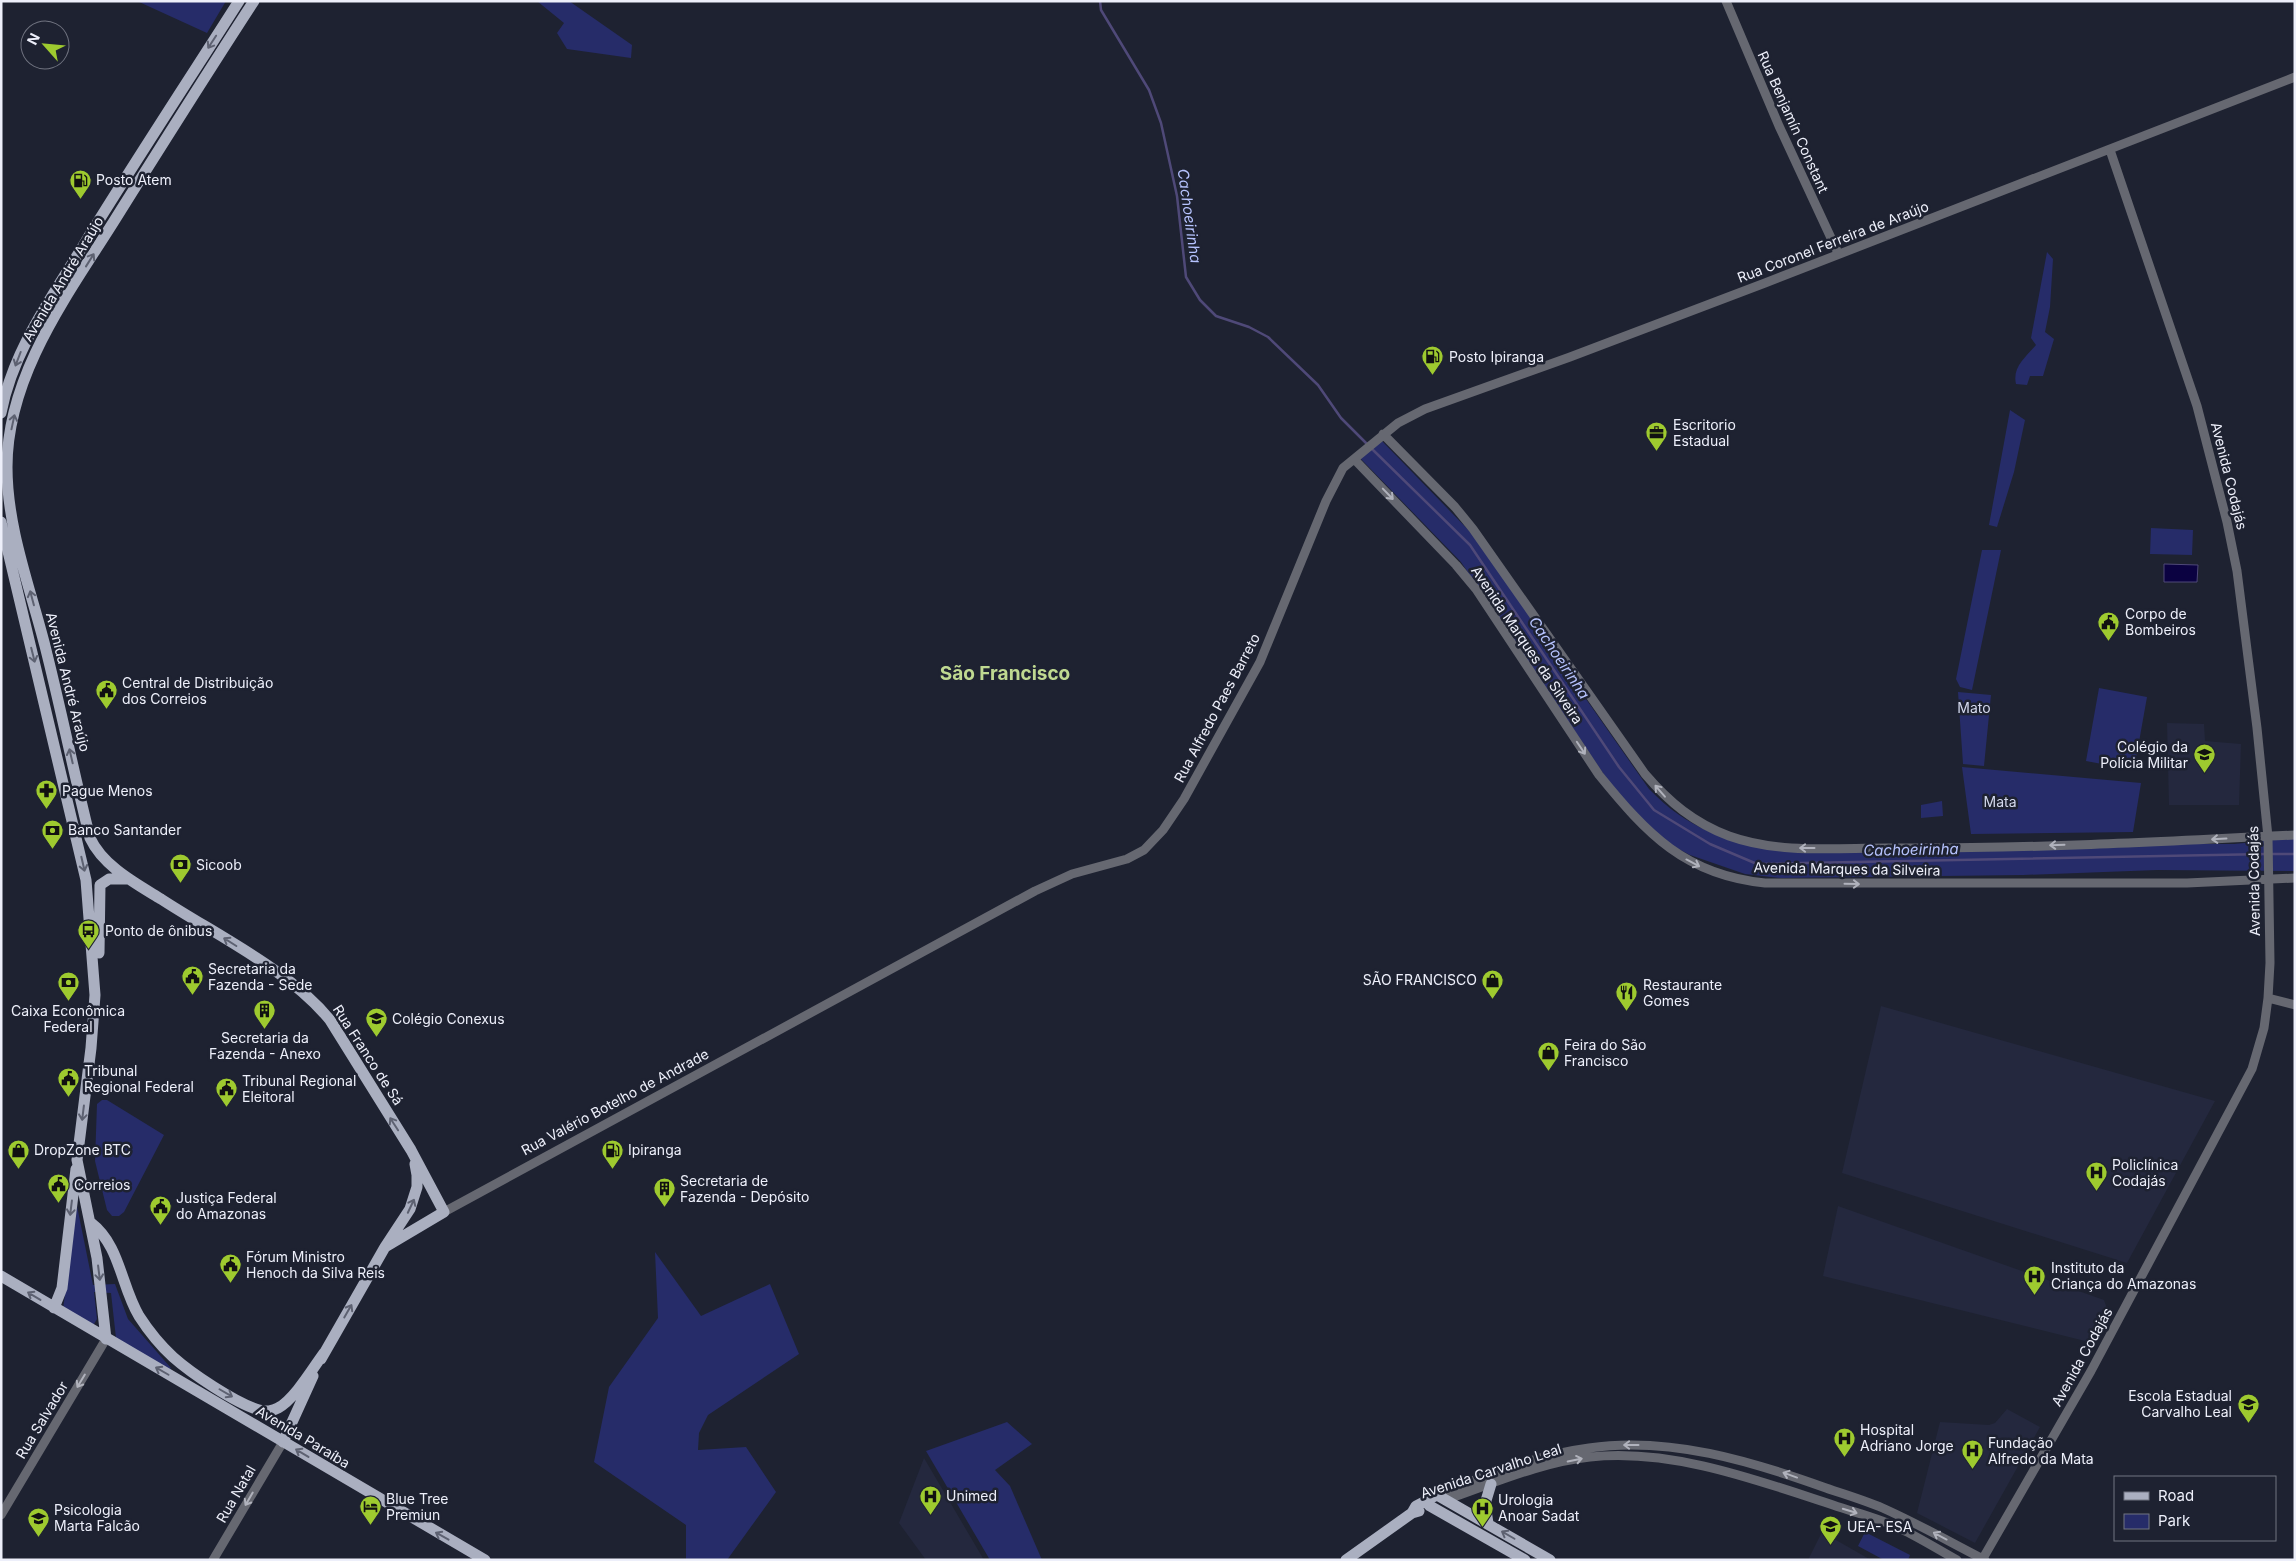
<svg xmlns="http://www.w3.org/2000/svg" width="2296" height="1561" font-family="Inter,sans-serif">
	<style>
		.built { fill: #24283e }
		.green { fill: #262c69 }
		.water { fill: #0b0241; stroke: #4f4978 }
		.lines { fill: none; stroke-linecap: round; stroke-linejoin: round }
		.stream { stroke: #4f4978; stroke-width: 2.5 }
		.minor { stroke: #666871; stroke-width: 9 }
		.major { stroke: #aaafc0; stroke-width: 11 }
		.oneway { stroke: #5d6171 }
		.oneway2 { stroke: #b0b2bc }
		.labels { text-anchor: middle; stroke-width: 5; stroke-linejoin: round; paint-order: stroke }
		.street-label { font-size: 14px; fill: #edeffa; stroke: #1e2231 }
		.poi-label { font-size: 14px; fill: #edeffa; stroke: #1e2231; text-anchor: start }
		.park-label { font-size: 14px; fill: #d4d9ed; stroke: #1e2231 }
		.water-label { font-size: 15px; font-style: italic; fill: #b6c3fe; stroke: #1e2231 }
		.district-label { font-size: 19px; font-weight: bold; fill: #bfd991; stroke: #1e2231 }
	</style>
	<rect width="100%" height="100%" fill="#1e2231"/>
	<path class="built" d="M2167 723 2204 724 2205 741 2241 744 2239 805H2169Z
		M1881 1006 2215 1101 2127 1263 1842 1173Z
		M1838 1206 2104 1300 2110 1317 2093 1343 1823 1276Z
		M2007 1409 2040 1427 1975 1543 1917 1513 1940 1422 1989 1425 1995 1423Z
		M924 1458 984 1560H926L899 1523Z
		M1822 1532 1871 1560H1808Z"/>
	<path class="green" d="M137 1H226L207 33Z
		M537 1H569L632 45 631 58 567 49 557 33 564 23Z
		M2047 252 2053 259 2050 307 2045 332 2054 339 2043 376H2030L2027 385 2016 384C2012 367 2026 357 2036 345L2031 338Z
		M2010 410 2025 420 2014 472 1997 527 1989 525Z
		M1381 440 1481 543 1558 659 1649 789C1689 830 1722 839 1777 849L2086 844H2234L2295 838V871L2157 870 2023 875 1781 878 1745 874 1690 855 1673 846 1643 823 1613 788 1461 562 1360 458Z
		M2151 528 2193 530 2192 555 2150 554Z
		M1982 550H2001L1972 690 1960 687 1956 679Z
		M2099 688 2147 697 2134 770 2086 761Z
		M1958 692 1991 695 1984 766 1963 764Z
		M1962 767 2141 783 2133 832 1971 834Z
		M1942 801 1943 816 1921 818V805Z
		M102 1100H107L164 1135 124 1212 119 1216H112L107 1210 95 1161 97 1104Z
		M77 1206 93 1285 115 1284 128 1319 171 1368 169 1370 116 1338 111 1293 94 1292 97 1319 94 1324H91L63 1309Z
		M655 1252 701 1316 770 1284 799 1354 708 1415 699 1433 698 1450 746 1447 776 1492 727 1560H686V1525L594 1462 609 1387 658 1318Z
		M1007 1422 1032 1444 995 1470 1010 1486 1042 1560H990L926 1451Z
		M1865 1532 1910 1555 1908 1560H1884L1858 1546Z"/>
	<path class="water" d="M2164 564 2198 565 2197 582H2164Z"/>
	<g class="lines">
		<path class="stream" d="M1100 1 1101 10 1149 90 1161 123 1177 196 1186 277 1200 300 1216 316 1249 327 1268 337 1318 385 1341 418 1367 444
			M1371 448 1470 545 1619 767 1654 810 1710 844 1757 864 2266 854
			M2272 854H2295"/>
		<path class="minor" d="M1726 1 1779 126 1838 253
			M1383 434 1455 507 1473 529 1645 774C1669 802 1694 823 1729 836 1779 854 1835 848 1887 848 2023 849 2159 842 2295 835
			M1354 459 1456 565 1476 589 1599 775C1647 834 1685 875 1765 883H2187L2295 878
			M2268 998 2295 1005
			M444 1212 1035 891 1072 874 1127 859 1144 850 1163 830 1184 799 1260 662 1326 501 1343 468 1398 423 1425 409 1570 357 1765 283 2295 77
			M1437 1495C1486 1475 1536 1455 1589 1448 1669 1436 1751 1461 1826 1488 1846 1495 1867 1501 1887 1510 1920 1525 1952 1543 1985 1560
			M1445 1500C1492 1484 1541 1462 1590 1457 1671 1448 1757 1480 1833 1505 1856 1513 1879 1518 1901 1529 1920 1538 1939 1550 1957 1560
			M1 1515 106 1339
			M213 1560 283 1442
			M1982 1560 2091 1371 2252 1069 2264 1028 2268 998 2270 963 2268 837 2257 728 2237 571 2227 522 2197 406 2110 150"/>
		<path class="major" d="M254 1C209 70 165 140 121 210 73 288 7 371 7 467 7 528 30 587 45 646 61 709 74 774 90 838 103 866 135 883 161 899 216 935 288 969 330 1020L411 1150 444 1212 385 1247
			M1 413C13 349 53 296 86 241 136 160 188 81 239 1
			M1 522 86 880 95 995 91 1048 77 1160 97 1258 106 1339
			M99 953 100 885 109 879H129
			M91 1223C120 1245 121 1286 139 1316 148 1330 160 1345 173 1357 191 1373 235 1403 259 1410 265 1412 273 1411 278 1408 294 1400 313 1368 324 1353
			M1 1276 485 1560
			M54 1308 62 1288 76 1169
			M321 1359 385 1247 410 1209 417 1187V1175L415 1164
			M283 1442 313 1376
			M1425 1501 1430 1506 1525 1560
			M1412 1513 1416 1506 1437 1495 1550 1560
			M1488 1523 1485 1504 1491 1484
			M1346 1560 1412 1513 1419 1511"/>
	</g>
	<defs><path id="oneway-shaft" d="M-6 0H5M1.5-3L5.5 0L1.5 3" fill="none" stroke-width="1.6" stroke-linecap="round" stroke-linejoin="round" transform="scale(1.25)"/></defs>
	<g class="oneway">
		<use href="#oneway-shaft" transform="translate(212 42) rotate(123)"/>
		<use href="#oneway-shaft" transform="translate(90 260) rotate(-58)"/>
		<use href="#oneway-shaft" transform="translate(18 359) rotate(111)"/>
		<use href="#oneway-shaft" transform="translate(13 422) rotate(-78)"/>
		<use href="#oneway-shaft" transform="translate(32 598) rotate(-105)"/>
		<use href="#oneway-shaft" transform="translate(33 655) rotate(76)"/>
		<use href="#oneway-shaft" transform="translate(71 756) rotate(-103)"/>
		<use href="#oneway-shaft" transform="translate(83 864) rotate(77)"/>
		<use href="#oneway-shaft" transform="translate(230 942) rotate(-148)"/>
		<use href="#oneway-shaft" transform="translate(83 1113) rotate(97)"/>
		<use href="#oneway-shaft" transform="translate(394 1124) rotate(-123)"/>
		<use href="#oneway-shaft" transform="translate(411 1206) rotate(-65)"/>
		<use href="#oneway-shaft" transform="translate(71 1208) rotate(97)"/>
		<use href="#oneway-shaft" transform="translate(99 1273) rotate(83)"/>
		<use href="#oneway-shaft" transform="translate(34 1296) rotate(-149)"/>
		<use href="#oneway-shaft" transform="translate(348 1311) rotate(-60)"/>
		<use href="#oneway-shaft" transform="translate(162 1371) rotate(-150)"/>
		<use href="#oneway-shaft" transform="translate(226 1393) rotate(30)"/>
		<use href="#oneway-shaft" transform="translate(302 1453) rotate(-149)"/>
		<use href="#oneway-shaft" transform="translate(1508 1535) rotate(-150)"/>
		<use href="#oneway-shaft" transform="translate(442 1536) rotate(-151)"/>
	</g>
	<g class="oneway2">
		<use href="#oneway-shaft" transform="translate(1388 494) rotate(46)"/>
		<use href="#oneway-shaft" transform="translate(1581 748) rotate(56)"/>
		<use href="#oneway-shaft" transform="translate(1660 791) rotate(-131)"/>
		<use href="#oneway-shaft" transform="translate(2219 839) rotate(177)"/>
		<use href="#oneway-shaft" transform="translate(2057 845) rotate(178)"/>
		<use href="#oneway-shaft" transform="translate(1807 848) rotate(-180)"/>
		<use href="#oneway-shaft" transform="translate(1693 863) rotate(28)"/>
		<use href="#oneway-shaft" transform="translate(1852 884) rotate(1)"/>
		<use href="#oneway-shaft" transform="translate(81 1381) rotate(121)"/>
		<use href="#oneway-shaft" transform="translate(1631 1445) rotate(180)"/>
		<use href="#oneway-shaft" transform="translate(1575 1460) rotate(-12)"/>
		<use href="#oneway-shaft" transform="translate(1790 1475) rotate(-160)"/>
		<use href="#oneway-shaft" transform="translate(249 1499) rotate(120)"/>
		<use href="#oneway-shaft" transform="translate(1850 1511) rotate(17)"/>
		<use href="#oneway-shaft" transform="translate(1940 1536) rotate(-152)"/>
	</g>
	<defs>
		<symbol id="fuel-pin" viewBox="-11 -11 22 30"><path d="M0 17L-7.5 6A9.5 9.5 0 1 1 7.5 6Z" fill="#9eca2f" stroke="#1e2231"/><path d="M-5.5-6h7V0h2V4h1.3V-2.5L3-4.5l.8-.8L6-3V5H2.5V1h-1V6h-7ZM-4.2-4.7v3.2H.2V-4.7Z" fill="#111"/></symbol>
		<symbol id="office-pin" viewBox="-11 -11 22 30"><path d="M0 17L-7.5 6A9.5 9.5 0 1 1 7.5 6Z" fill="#9eca2f" stroke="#1e2231"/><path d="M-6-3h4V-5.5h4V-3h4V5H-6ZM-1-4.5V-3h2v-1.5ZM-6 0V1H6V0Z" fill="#111"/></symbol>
		<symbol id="civic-pin" viewBox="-11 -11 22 30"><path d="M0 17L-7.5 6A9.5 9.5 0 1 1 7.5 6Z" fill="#9eca2f" stroke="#1e2231"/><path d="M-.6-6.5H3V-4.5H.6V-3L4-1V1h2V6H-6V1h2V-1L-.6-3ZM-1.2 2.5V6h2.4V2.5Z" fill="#111"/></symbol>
		<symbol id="school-pin" viewBox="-11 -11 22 30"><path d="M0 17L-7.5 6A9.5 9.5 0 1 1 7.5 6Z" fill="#9eca2f" stroke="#1e2231"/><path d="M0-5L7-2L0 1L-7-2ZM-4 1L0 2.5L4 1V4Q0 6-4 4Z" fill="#111"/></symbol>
		<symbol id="pharmacy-pin" viewBox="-11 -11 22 30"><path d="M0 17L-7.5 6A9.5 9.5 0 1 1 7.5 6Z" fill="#9eca2f" stroke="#1e2231"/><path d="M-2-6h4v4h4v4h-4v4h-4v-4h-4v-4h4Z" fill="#111"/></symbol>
		<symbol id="bank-pin" viewBox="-11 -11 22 30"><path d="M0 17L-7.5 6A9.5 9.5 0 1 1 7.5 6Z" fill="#9eca2f" stroke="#1e2231"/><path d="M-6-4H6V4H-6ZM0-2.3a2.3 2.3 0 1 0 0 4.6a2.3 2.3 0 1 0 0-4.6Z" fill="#111"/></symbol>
		<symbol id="bus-pin" viewBox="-11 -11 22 30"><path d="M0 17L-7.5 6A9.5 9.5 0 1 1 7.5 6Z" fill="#9eca2f" stroke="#1e2231"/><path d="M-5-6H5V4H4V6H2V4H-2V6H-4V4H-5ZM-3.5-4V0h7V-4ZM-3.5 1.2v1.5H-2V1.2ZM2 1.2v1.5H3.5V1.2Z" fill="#111"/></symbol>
		<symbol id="shop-pin" viewBox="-11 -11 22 30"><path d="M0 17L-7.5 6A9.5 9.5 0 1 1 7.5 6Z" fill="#9eca2f" stroke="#1e2231"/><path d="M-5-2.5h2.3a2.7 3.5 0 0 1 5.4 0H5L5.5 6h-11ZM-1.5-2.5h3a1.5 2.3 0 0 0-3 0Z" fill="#111"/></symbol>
		<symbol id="restaurant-pin" viewBox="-11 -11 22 30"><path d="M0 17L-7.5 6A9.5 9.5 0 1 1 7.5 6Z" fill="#9eca2f" stroke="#1e2231"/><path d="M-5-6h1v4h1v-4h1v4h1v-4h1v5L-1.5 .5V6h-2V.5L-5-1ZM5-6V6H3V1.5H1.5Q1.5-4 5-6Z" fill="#111"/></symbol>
		<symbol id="building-pin" viewBox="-11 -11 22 30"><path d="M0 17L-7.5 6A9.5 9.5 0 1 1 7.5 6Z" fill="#9eca2f" stroke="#1e2231"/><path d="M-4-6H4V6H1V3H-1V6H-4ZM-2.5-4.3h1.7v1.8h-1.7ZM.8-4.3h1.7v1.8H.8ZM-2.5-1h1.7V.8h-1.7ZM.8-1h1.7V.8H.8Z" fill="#111"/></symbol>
		<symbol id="hospital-pin" viewBox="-11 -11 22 30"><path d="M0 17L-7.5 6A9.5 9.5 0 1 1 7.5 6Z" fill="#9eca2f" stroke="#1e2231"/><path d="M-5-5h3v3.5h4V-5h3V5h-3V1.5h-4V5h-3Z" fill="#111"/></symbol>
		<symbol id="hotel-pin" viewBox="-11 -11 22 30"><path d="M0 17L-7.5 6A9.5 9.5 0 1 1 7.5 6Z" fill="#9eca2f" stroke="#1e2231"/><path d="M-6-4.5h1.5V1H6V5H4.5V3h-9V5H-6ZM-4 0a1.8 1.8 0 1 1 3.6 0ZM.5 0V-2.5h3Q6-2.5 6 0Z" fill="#111"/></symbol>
		<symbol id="university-pin" viewBox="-11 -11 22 30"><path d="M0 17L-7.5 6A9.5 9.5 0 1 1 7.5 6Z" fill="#9eca2f" stroke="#1e2231"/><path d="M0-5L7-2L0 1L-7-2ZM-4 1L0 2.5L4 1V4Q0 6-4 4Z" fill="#111"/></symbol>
	</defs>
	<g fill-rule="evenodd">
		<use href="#fuel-pin" x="68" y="168" width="25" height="34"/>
		<use href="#fuel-pin" x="1420" y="344" width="25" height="34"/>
		<use href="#office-pin" x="1644" y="420" width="25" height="34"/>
		<use href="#civic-pin" x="2096" y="610" width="25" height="34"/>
		<use href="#civic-pin" x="94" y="678" width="25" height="34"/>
		<use href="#school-pin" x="2192" y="742" width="25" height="34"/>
		<use href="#pharmacy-pin" x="34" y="778" width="25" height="34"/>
		<use href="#bank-pin" x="40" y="818" width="25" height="34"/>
		<use href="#bank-pin" x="168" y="852" width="25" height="34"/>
		<use href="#bus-pin" x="76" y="918" width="25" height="34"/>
		<use href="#civic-pin" x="180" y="964" width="25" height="34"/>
		<use href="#shop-pin" x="1480" y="968" width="25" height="34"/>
		<use href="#bank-pin" x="56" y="970" width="25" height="34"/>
		<use href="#restaurant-pin" x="1614" y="980" width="25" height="34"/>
		<use href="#building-pin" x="252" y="998" width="25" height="34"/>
		<use href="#school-pin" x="364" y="1006" width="25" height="34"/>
		<use href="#shop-pin" x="1536" y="1040" width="25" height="34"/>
		<use href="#civic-pin" x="56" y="1066" width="25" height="34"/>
		<use href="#civic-pin" x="214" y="1076" width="25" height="34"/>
		<use href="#shop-pin" x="6" y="1138" width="25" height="34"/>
		<use href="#fuel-pin" x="600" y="1138" width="25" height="34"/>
		<use href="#hospital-pin" x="2084" y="1160" width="25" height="34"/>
		<use href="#civic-pin" x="46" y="1172" width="25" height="34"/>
		<use href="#building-pin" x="652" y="1176" width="25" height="34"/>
		<use href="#civic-pin" x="148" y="1194" width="25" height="34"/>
		<use href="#civic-pin" x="218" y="1252" width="25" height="34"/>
		<use href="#hospital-pin" x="2022" y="1264" width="25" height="34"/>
		<use href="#school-pin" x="2236" y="1392" width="25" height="34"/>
		<use href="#hospital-pin" x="1832" y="1426" width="25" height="34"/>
		<use href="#hospital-pin" x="1960" y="1438" width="25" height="34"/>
		<use href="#hospital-pin" x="918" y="1484" width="25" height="34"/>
		<use href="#hotel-pin" x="358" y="1494" width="25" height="34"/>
		<use href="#hospital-pin" x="1470" y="1496" width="25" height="34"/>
		<use href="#school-pin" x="26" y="1506" width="25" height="34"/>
		<use href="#university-pin" x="1818" y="1514" width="25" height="34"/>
	</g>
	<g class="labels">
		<g class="street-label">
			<text transform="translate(1793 122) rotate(66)" y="5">Rua Benjamín Constant</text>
			<text transform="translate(1833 242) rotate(-21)" y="5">Rua Coronel Ferreira de Araújo</text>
			<text transform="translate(63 279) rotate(-59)" y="5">Avenida André Araújo</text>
			<text transform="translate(2229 476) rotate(76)" y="5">Avenida Codajás</text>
			<text transform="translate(1527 645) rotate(56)" y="5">Avenida Marques da Silveira</text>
			<text transform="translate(68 682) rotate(76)" y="5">Avenida André Araújo</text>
			<text transform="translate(1217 708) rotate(-62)" y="5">Rua Alfredo Paes Barreto</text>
			<text transform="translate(1847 869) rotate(1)" y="5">Avenida Marques da Silveira</text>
			<text transform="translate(2254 881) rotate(-91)" y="5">Avenida Codajás</text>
			<text transform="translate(368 1055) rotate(57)" y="5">Rua Franco de Sá</text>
			<text transform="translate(615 1102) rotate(-28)" y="5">Rua Valério Botelho de Andrade</text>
			<text transform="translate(2082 1357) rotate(-61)" y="5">Avenida Codajás</text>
			<text transform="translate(42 1420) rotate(-59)" y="5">Rua Salvador</text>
			<text transform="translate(303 1437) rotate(31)" y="5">Avenida Paraíba</text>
			<text transform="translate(1491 1471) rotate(-18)" y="5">Avenida Carvalho Leal</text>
			<text transform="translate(236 1494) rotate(-60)" y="5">Rua Natal</text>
		</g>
		<g class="poi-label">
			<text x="96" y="185">Posto Atem</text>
			<text x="1449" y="362">Posto Ipiranga</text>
			<text x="1673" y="430">Escritorio<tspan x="1673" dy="16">Estadual</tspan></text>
			<text x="2125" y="619">Corpo de<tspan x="2125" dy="16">Bombeiros</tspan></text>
			<text x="122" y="688">Central de Distribuição<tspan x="122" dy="16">dos Correios</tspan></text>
			<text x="2188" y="752" text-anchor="end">Colégio da<tspan x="2188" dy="16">Polícia Militar</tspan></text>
			<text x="62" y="796">Pague Menos</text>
			<text x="68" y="835">Banco Santander</text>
			<text x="196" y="870">Sicoob</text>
			<text x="105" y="936">Ponto de ônibus</text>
			<text x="208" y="974">Secretaria da<tspan x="208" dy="16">Fazenda - Sede</tspan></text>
			<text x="1477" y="985" text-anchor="end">SÃO FRANCISCO</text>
			<text x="1643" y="990">Restaurante<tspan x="1643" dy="16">Gomes</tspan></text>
			<text x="68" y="1016" text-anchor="middle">Caixa Econômica<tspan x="68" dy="16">Federal</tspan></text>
			<text x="392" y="1024">Colégio Conexus</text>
			<text x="265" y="1043" text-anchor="middle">Secretaria da<tspan x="265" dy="16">Fazenda - Anexo</tspan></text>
			<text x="1564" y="1050">Feira do São<tspan x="1564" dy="16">Francisco</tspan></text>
			<text x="84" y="1076">Tribunal<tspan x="84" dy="16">Regional Federal</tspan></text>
			<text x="242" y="1086">Tribunal Regional<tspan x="242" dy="16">Eleitoral</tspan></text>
			<text x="34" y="1155">DropZone BTC</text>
			<text x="628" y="1155">Ipiranga</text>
			<text x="2112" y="1170">Policlínica<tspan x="2112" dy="16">Codajás</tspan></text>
			<text x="680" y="1186">Secretaria de<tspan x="680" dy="16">Fazenda - Depósito</tspan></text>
			<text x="74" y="1190">Correios</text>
			<text x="176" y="1203">Justiça Federal<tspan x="176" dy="16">do Amazonas</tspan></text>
			<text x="246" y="1262">Fórum Ministro<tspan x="246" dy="16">Henoch da Silva Reis</tspan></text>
			<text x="2051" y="1273">Instituto da<tspan x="2051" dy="16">Criança do Amazonas</tspan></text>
			<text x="2232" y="1401" text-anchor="end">Escola Estadual<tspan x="2232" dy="16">Carvalho Leal</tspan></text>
			<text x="1860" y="1435">Hospital<tspan x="1860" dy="16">Adriano Jorge</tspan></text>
			<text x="1988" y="1448">Fundação<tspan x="1988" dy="16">Alfredo da Mata</tspan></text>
			<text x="946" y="1501">Unimed</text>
			<text x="386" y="1504">Blue Tree<tspan x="386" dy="16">Premiun</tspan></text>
			<text x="1498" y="1505">Urologia<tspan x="1498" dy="16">Anoar Sadat</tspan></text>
			<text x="54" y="1515">Psicologia<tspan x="54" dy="16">Marta Falcão</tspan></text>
			<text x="1847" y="1532">UEA- ESA</text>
		</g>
		<g class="park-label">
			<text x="1974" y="713">Mato</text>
			<text x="2000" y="807">Mata</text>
		</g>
		<g class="water-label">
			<text transform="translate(1189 216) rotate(82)" y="5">Cachoeirinha</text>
			<text transform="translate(1559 658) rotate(56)" y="5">Cachoeirinha</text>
			<text transform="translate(1911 850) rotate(-1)" y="5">Cachoeirinha</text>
		</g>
		<g class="district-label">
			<text x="1005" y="680">São Francisco</text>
		</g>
	</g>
	<rect width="2296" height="1561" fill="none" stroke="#edeffa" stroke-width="5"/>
	<rect x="2114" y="1476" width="162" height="65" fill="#1e2231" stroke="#717481"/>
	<rect x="2124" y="1492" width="25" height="8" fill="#aaafc0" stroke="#717481"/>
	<text x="2158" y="1501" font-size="15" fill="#edeffa">Road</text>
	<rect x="2124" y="1514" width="25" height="15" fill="#262c69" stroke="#717481"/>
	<text x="2158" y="1526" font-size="15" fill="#edeffa">Park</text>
	<g transform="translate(45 45) rotate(297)"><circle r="24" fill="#1e2231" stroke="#717481"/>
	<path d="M0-4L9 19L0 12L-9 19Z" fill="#9eca2f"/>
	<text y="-8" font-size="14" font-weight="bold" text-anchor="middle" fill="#edeffa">N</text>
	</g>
</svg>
